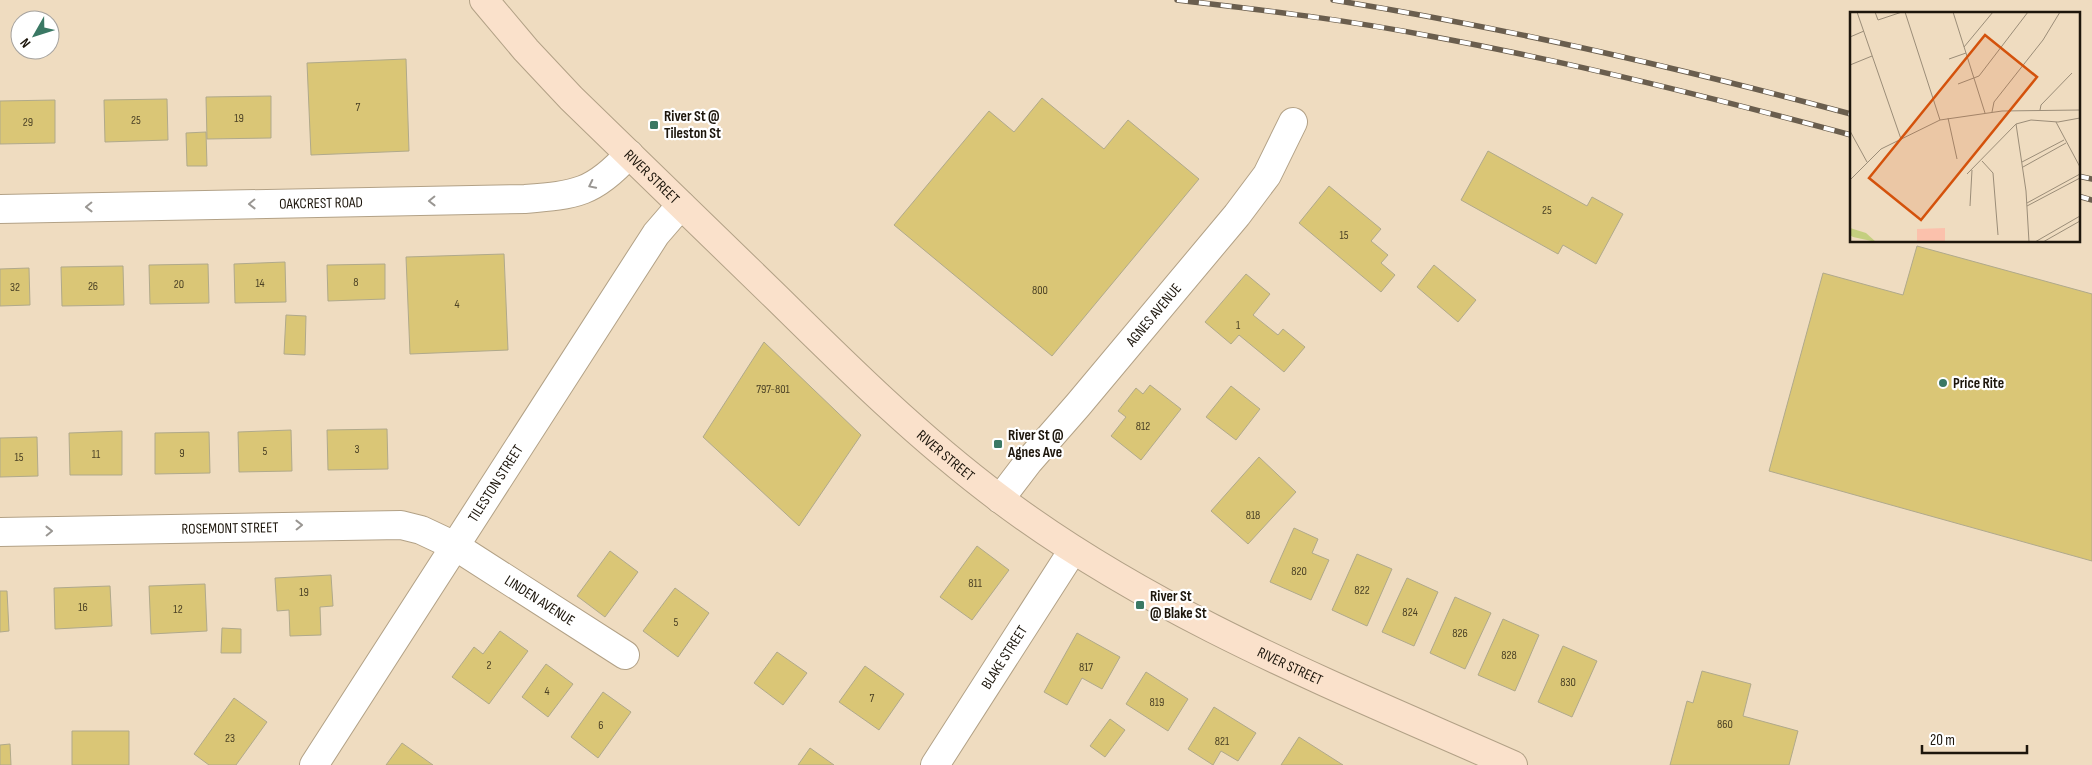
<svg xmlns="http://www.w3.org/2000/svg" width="2092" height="765" font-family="'Sofia Sans Condensed',sans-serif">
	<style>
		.building { fill: #dac676; stroke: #b0a98b }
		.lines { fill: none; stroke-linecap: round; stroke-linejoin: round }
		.minor-casing { stroke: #b2a186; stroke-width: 30 }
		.secondary-casing { stroke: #b2a186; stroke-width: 30 }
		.minor { stroke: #fff; stroke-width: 28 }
		.secondary { stroke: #fae1cb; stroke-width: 28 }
		.rail-casing { stroke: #6a5e4e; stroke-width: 5.5 }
		.rail { stroke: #fff; stroke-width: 4; stroke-dasharray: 11; stroke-linecap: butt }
		.oneway { stroke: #999692 }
		.poi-dot { fill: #3a7864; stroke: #fff; stroke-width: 2 }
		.labels { text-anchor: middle; stroke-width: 4.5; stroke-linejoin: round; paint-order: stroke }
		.number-label { font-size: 12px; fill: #4c4226 }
		.poi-label { font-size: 15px; font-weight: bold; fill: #1d160c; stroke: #fff; text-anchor: start }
		.street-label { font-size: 15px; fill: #1d160c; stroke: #fff }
		.inset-road { fill: none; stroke: #9b8d78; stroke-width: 1 }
		.view { fill: #d4520c; fill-opacity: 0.15; stroke: #d4520c; stroke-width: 2.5 }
		.inset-edge { fill: none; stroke: #1d160c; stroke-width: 2.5 }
	</style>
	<rect width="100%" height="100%" fill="#efdcc0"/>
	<path class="building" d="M406 59 409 151 311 155 307 63Z
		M271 96V138L207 139 206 97Z
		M1042 98 1104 149 1128 120 1199 179 1052 356 894 225 989 111 1014 132Z
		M167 99 168 140 105 142 104 100Z
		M55 100V143L0 144V101Z
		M206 132 207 166H187L186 133Z
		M1488 151 1587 206 1592 197 1623 214 1596 264 1563 245 1558 254 1461 200Z
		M1329 186 1381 229 1371 241 1388 255 1381 263 1395 275 1381 292 1299 223Z
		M1917 246 2092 294V561L1769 471 1823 273 1903 295Z
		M504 254 508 350 410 354 406 257Z
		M285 262 286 302 235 303 234 264Z
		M208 264 209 303 150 304 149 265Z
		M385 264V299L328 301 327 265Z
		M1434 265 1476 300 1458 322 1417 287Z
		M123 266 124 305 62 306 61 267Z
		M29 268 30 305 0 306V269Z
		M1246 274 1270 294 1253 315 1278 335 1283 329 1305 347 1284 372 1239 335 1231 344 1205 322Z
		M286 315 306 316 305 355 284 354Z
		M764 342 861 435 799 526 703 437Z
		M1150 385 1181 409 1141 460 1111 436 1126 417 1118 411 1136 388 1143 394Z
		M1231 386 1260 409 1236 440 1206 417Z
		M387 429 388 469 328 470 327 430Z
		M291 430 292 471 239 472 238 432Z
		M122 431V475H70L69 433Z
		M209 432 210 473 155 474V433Z
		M37 437 38 476 0 477V438Z
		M1259 457 1296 492 1248 544 1211 511Z
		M1294 528 1318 539 1312 553 1329 560 1311 600 1270 582Z
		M977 546 1009 570 972 620 940 597Z
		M610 551 638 572 605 617 577 596Z
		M1357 554 1392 569 1367 626 1332 610Z
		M331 575 333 606 320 607 321 635 290 636 289 610 277 611 275 578Z
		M1407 578 1438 592 1414 646 1382 632Z
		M205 584 207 631 151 634 149 586Z
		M110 586 112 626 55 629 54 588Z
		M675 588 709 613 678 657 643 631Z
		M0 591H7L9 631 0 632Z
		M1455 597 1491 613 1465 669 1430 653Z
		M1503 619 1539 635 1515 691 1478 675Z
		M222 628 241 629V653H221Z
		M500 631 528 651 489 704 452 677 474 647 483 654Z
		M1077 633 1120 657 1102 689 1082 678 1067 705 1044 692Z
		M1563 646 1597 661 1572 717 1538 702Z
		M777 652 807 673 783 705 754 683Z
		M546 664 573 684 548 717 522 697Z
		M865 666 904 694 879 730 839 702Z
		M1702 671 1751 684 1743 716 1798 731 1789 765H1670L1687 701 1693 703Z
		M1146 672 1188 699 1168 731 1126 704Z
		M603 692 631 712 598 758 571 737Z
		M234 698 267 722 236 765H209L194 754Z
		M1214 707 1256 733 1238 761 1221 751 1213 765 1188 749Z
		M1110 719 1125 730 1105 757 1090 746Z
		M72 731H129V765H72Z
		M1299 737 1343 765H1281Z
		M402 743 433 765H386Z
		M10 744 11 765H0V745Z
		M810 748 834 765H798Z"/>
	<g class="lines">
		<defs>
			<g id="minor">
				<path id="s1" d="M0 209 525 199C576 195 594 193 629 154"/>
				<path id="s2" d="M1000 499 1029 461 1078 405 1237 215 1267 175 1293 122"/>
				<path id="s3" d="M0 532 401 525 421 530 455 546 625 655"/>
				<path id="s4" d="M314 765 656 234 681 205"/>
				<path id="s5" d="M935 765 1073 550"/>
			</g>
			<g id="secondary">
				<path id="s6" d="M484 0 526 50 571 98C639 164 708 231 777 298 848 368 919 438 999 498 1154 615 1337 687 1513 765"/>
			</g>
		</defs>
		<use href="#minor" class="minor-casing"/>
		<use href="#secondary" class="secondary-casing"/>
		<use href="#minor" class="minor"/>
		<use href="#secondary" class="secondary"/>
		<defs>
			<path id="rail" d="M1177 0C1263 10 1349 20 1435 37 1575 63 1713 98 1851 135
				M1333 0C1508 28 1680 68 1851 114
				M2078 176 2092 179
				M2078 196 2092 200"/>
		</defs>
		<use href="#rail" class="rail-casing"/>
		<use href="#rail" class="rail"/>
	</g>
	<defs><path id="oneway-chevron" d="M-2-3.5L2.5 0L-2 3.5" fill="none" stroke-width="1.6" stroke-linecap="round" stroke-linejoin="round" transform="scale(1.25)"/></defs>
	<g class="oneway">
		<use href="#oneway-chevron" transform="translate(592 185) rotate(154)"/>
		<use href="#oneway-chevron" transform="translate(432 201) rotate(179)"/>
		<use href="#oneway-chevron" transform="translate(252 204) rotate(179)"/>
		<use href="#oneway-chevron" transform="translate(89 207) rotate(179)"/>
		<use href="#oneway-chevron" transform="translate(299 525) rotate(-1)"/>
		<use href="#oneway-chevron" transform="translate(49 531) rotate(-1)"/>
	</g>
	<g class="poi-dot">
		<rect x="649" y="120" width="10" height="10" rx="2.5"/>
		<circle cx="1943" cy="383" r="5"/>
		<rect x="993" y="439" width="10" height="10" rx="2.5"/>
		<rect x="1135" y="600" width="10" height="10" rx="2.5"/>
	</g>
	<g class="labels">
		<g class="number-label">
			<text x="358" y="111">7</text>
			<text x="239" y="122">19</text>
			<text x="136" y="124">25</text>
			<text x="28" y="126">29</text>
			<text x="1547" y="214">25</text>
			<text x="1344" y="239">15</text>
			<text x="356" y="286">8</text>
			<text x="260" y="287">14</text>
			<text x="179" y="288">20</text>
			<text x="93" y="290">26</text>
			<text x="15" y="291">32</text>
			<text x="1040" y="294">800</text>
			<text x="457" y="308">4</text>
			<text x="1238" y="329">1</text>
			<text x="773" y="393">797-801</text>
			<text x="1143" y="430">812</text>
			<text x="357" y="453">3</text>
			<text x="265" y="455">5</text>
			<text x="182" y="457">9</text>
			<text x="96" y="458">11</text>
			<text x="19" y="461">15</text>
			<text x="1253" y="519">818</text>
			<text x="1299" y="575">820</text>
			<text x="975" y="587">811</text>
			<text x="1362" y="594">822</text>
			<text x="304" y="596">19</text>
			<text x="83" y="611">16</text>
			<text x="178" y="613">12</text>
			<text x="1410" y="616">824</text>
			<text x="676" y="626">5</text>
			<text x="1460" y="637">826</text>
			<text x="1509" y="659">828</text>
			<text x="489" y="669">2</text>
			<text x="1086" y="671">817</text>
			<text x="1568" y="686">830</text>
			<text x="547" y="695">4</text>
			<text x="872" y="702">7</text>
			<text x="1157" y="706">819</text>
			<text x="1725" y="728">860</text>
			<text x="601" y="729">6</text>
			<text x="230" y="742">23</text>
			<text x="1222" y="745">821</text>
		</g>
		<g class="poi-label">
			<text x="664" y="121">River St @<tspan x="664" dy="17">Tileston St</tspan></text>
			<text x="1953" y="388">Price Rite</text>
			<text x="1008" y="440">River St @<tspan x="1008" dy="17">Agnes Ave</tspan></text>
			<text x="1150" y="601">River St<tspan x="1150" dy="17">@ Blake St</tspan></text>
		</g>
		<g class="street-label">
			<text dy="5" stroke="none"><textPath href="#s6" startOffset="244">RIVER STREET</textPath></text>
			<text dy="5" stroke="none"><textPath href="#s1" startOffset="321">OAKCREST ROAD</textPath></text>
			<text dy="5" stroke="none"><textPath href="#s2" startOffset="240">AGNES AVENUE</textPath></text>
			<text dy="5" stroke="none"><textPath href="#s6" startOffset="649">RIVER STREET</textPath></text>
			<text dy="5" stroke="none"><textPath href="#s4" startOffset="335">TILESTON STREET</textPath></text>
			<text dy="5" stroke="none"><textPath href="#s3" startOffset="230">ROSEMONT STREET</textPath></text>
			<text dy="5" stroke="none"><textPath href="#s3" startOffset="560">LINDEN AVENUE</textPath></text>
			<text dy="5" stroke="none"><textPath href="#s5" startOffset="128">BLAKE STREET</textPath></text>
			<text dy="5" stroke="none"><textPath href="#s6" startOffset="1054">RIVER STREET</textPath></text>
		</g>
	</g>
	<g transform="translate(1850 12)">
		<rect width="230" height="230" fill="#efdcc0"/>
		<path d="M95 216V230H67V217Z" fill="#fbc1ac"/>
		<path d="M0 216 16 221 26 230 3 225 0 223Z" fill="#c4cf7f"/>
		<path class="inset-road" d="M7 0 51 127M25 0 28 8 52 0M55 0 90 108M103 0 135 101M0 25 14 19M114 35 143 0M99 47 116 41M0 53 22 44M108 72 129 64 178 0M190 98 191 93 222 61M142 100 144 90 193 28 210 0M98 106 107 147M206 110 230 155M166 112 176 179 179 230M0 119 17 150M132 149 143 161 148 223M172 150 214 128M173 155 216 131M117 162 166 112 181 108 208 110 230 106M0 168 31 137 90 108 152 99 230 98M177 191 230 162M120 194 122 158M177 194 230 166M185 230 230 204M193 230 230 209"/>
		<path class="view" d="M135 23 187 65 71 208 19 166Z"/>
		<rect width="230" height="230" class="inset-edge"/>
	</g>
	<g transform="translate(35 35) rotate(231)"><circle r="24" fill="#ffffff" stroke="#a5a29e"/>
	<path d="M0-4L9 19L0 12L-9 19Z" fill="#3a7864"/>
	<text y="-8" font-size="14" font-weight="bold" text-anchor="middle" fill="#1d160c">N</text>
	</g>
	<path d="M1922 745v8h105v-8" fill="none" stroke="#1d160c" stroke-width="2.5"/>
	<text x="1930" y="745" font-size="15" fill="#1d160c" stroke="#ffffff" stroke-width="4" paint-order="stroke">20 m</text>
</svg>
